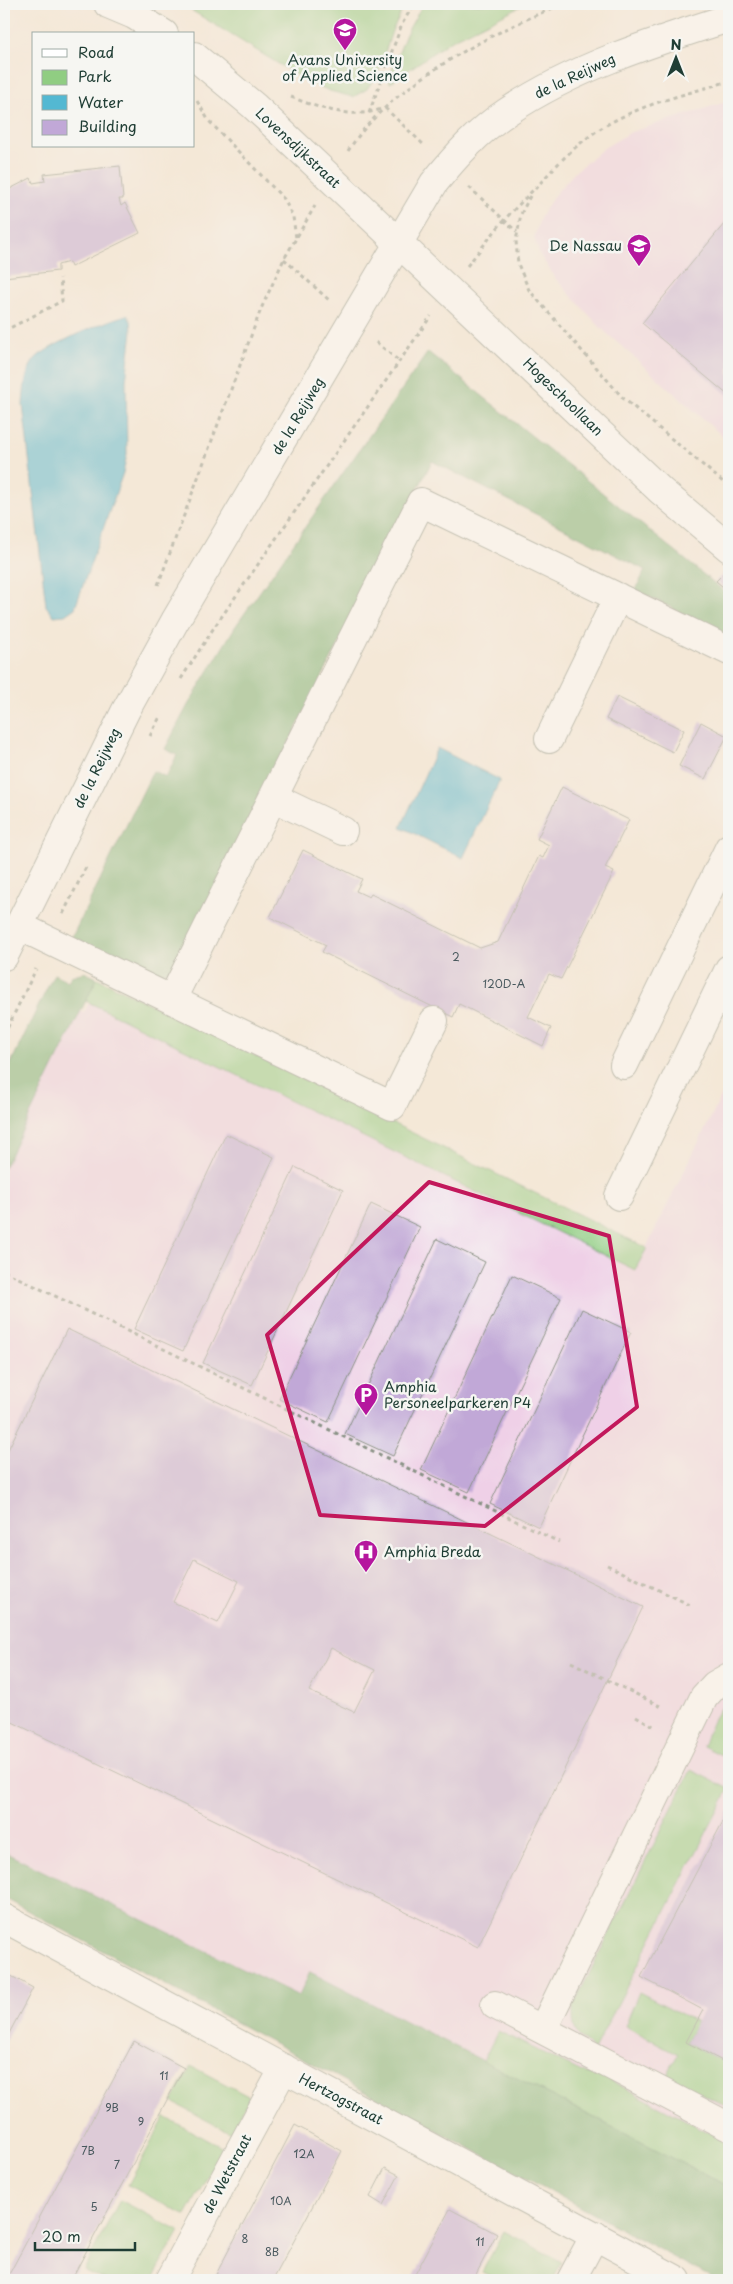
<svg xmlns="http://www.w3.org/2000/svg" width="733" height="2284" font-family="'Playpen Sans',sans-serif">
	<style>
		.built { fill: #efd0e7 }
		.green { fill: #90cd82; stroke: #58855b }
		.forest { fill: #74b070; stroke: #4a7652 }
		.water { fill: #53b8d2; stroke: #397a83 }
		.building { fill: #c1a8d7; fill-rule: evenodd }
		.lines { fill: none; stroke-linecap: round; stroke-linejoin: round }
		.minor-casing { stroke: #8a9286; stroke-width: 30 }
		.path { stroke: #8a9286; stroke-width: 3; stroke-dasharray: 4 4; stroke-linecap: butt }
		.minor { stroke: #fff; stroke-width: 28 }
		.marked { fill: none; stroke: #c2185b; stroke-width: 4; stroke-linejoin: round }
		.labels { text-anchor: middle; stroke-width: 5; stroke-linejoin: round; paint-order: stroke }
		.number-label { font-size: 11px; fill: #48585d }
		.poi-label { font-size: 14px; fill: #1f3d34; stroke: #f6f6f2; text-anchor: start }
		.street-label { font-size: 14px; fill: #1f3d34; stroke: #f6f6f2 }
	</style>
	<rect width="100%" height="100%" fill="#f6f6f2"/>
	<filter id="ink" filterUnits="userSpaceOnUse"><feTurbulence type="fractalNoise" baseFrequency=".02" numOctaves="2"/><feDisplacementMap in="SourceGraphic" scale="10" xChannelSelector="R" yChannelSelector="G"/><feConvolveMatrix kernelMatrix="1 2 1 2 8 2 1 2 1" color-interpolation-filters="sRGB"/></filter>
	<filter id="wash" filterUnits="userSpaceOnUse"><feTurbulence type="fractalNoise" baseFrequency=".0096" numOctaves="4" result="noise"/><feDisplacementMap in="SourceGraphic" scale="20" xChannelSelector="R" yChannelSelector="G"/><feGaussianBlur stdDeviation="1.12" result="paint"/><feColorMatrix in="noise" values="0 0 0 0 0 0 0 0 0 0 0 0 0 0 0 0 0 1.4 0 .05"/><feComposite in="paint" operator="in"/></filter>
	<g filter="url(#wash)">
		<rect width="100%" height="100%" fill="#f4e8d7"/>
		<path class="built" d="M729 101V442L601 328 556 279 540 255 534 238 541 216 556 193 576 171 604 148 631 132Z
			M99 982 646 1248 729 1081V2280H716L4 1898V1077L45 993 84 1013Z"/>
		<path class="green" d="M181 4H405L392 31 379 71 367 89 353 97 330 91 308 82Z
			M423 4H525L450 41 390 83V75L406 34Z
			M97 978 647 1248 635 1270 86 1001Z
			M729 1701V1759L703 1746C709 1733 715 1707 729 1701Z
			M691 1770 729 1789 594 2050C575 2035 572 2030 573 2006Z
			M639 1992 697 2022 686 2042 728 2064 729 2063V2108L667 2075 678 2054 625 2026Z
			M498 2031 582 2072 604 2077 729 2143V2187L483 2061Z
			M191 2066 250 2097 231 2133 172 2102Z
			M165 2117 223 2148 186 2216 128 2185Z
			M120 2200 179 2231 152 2280H104L83 2270Z
			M504 2231 562 2262 553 2280H498L482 2272Z"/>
		<path class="forest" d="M428 352 729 595V637L636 590 645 570 432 461 178 961C169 972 161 977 147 974L72 937 153 771 166 777 177 755 165 749 188 705 235 627Z
			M84 972 97 978 4 1168V1077L54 974 68 981 71 976Z
			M4 1852 299 1996 310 1972 729 2187V2280H716L4 1898Z"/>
		<path class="water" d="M127 315 131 321 132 331 126 381 127 454 123 473 75 608 65 615 54 616 46 606 23 405C24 389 25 373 34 360 44 347 109 319 127 315Z
			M437 748 500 780 463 858 401 827Z"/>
		<g id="blocks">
			<path class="building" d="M120 166 123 199H119L121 206 125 203 140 233 71 267 69 262 58 265V271L4 277V192L31 178 33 183 45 181 44 174Z
				M729 218V396L642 323Z
				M723 574 729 579V592L716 581Z
				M617 697 684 730 673 752 606 719Z
				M701 722 727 736 705 779 679 766Z
				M562 787 629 820 605 868 614 872 561 979 549 974 528 1017 551 1028 543 1046 459 1004 453 1017 322 952 326 945 270 917 303 850 362 879 356 891 369 897 371 894 480 948 498 942 539 856 543 858 549 845 537 839Z
				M226 1134 274 1157 183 1351 134 1329Z
				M295 1167 343 1190 252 1385 203 1363Z
				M371 1204 420 1227 328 1422 279 1399Z
				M437 1239 485 1262 393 1456 345 1434Z
				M512 1275 561 1298 469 1492 421 1470Z
				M582 1309 631 1332 539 1527 490 1504Z
				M67 1329 643 1607 478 1947 4 1718V1458ZM194 1559 239 1581 218 1623 173 1602ZM331 1648 375 1670 354 1712 309 1691Z
				M729 1810V2063L728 2064 686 2042 703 2010 641 1977Z
				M4 1972 33 1988 4 2043Z
				M134 2041 184 2068 71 2280H6Z
				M295 2125 342 2151 273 2280H213Z
				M385 2168 399 2175 383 2205 370 2197Z
				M450 2209 497 2234 473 2280H412Z"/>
		</g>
	</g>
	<g filter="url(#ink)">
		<use href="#blocks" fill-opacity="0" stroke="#8a9286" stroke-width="1"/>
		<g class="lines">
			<defs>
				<path id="minor" d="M108 4 134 15 164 34
					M194 56 254 106 661 491 729 548
					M549 739 618 597
					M274 798 343 831
					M19 926 392 1106 434 1021
					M4 956 126 710 175 621 434 183C455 157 478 131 507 112 574 67 653 42 729 18
					M172 999 421 502 729 651
					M624 1065 729 848
					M619 1196 729 969
					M4 1918 677 2280
					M495 2005 729 2127
					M543 2029 704 1697 715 1685 729 1677
					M170 2280 284 2068
					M571 2280 595 2235"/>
			</defs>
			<use href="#minor" class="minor-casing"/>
			<path class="path" d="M291 97C321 109 353 120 384 108
				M197 101 209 121 284 199 293 217 296 238
				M385 108 424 145
				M369 113 402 24 414 4
				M348 151C388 86 493 31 563 4
				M469 187 517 232
				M535 189C555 166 577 143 603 127 641 104 687 94 729 81
				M530 196 521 214 516 241 518 264 529 290 623 398 729 487
				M284 259 330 301
				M467 266 504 220 536 187
				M4 331 62 301 60 278
				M376 342 399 361
				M158 585 261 309 284 259 315 206
				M181 679 213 629 431 316
				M150 736 161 715
				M63 914 86 867
				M4 1035 36 969
				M4 1271 559 1542
				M607 1565 690 1605
				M571 1662 664 1708
				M636 1716 655 1727"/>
			<use href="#minor" class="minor"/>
		</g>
	</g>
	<path d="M0 0H733V2284H0ZM429 1182 609 1236 637 1407 485 1526 320 1515 267 1335Z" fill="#f4e8d7" fill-opacity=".55" fill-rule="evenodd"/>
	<path class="marked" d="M429 1182 609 1236 637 1407 485 1526 320 1515 267 1335Z"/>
	<defs>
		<symbol id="university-pin" viewBox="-11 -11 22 30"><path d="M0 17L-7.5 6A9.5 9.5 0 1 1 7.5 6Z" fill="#b5179e" stroke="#f6f6f2"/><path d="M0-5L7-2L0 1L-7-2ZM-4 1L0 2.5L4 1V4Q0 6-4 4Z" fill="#fff"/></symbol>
		<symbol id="school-pin" viewBox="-11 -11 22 30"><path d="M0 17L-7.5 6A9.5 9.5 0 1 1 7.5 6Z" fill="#b5179e" stroke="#f6f6f2"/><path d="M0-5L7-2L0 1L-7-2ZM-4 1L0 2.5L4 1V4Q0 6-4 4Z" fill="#fff"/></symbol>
		<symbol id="parking-pin" viewBox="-11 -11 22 30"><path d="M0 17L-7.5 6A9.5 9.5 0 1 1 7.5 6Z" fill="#b5179e" stroke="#f6f6f2"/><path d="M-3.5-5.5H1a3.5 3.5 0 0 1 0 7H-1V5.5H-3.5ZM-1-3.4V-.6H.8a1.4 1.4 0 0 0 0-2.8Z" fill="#fff"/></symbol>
		<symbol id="hospital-pin" viewBox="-11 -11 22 30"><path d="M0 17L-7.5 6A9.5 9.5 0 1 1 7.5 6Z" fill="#b5179e" stroke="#f6f6f2"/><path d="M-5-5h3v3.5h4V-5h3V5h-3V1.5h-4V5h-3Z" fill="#fff"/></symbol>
	</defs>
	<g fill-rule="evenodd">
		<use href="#university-pin" x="331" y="16" width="28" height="38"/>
		<use href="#school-pin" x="625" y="232" width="28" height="38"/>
		<use href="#parking-pin" x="352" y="1381" width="28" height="38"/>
		<use href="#hospital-pin" x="352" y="1538" width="28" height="38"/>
	</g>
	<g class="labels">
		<g class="number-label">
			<text x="456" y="961">2</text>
			<text x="504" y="988">120D-A</text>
			<text x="164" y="2080">11</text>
			<text x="112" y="2112">9B</text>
			<text x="141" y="2126">9</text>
			<text x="88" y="2155">7B</text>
			<text x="304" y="2158">12A</text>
			<text x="117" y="2169">7</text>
			<text x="281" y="2205">10A</text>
			<text x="94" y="2211">5</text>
			<text x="245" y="2243">8</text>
			<text x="480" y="2246">11</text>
			<text x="272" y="2256">8B</text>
		</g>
		<g class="poi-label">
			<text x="345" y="65" text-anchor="middle">Avans University<tspan x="345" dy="16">of Applied Science</tspan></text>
			<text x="622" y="251" text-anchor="end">De Nassau</text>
			<text x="384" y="1392">Amphia<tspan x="384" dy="16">Personeelparkeren P4</tspan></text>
			<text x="384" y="1557">Amphia Breda</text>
		</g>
		<g class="street-label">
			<text transform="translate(575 76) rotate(-25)" y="5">de la Reijweg</text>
			<text transform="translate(298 148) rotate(43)" y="5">Lovensdijkstraat</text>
			<text transform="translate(563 397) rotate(44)" y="5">Hogeschoollaan</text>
			<text transform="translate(298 416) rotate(-59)" y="5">de la Reijweg</text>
			<text transform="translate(97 768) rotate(-64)" y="5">de la Reijweg</text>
			<text transform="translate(341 2099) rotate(28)" y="5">Hertzogstraat</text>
			<text transform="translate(227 2174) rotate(-62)" y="5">de Wetstraat</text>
		</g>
	</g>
	<rect width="733" height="2284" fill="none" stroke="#f6f6f2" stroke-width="20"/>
	<rect x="32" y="32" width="162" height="115" fill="#f6f6f2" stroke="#a0aca6"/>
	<rect x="42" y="49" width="25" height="8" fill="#ffffff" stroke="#a0aca6"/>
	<text x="78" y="58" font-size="15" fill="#1f3d34">Road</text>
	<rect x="42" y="70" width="25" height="15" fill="#90cd82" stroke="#a0aca6"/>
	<text x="78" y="82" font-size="15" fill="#1f3d34">Park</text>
	<rect x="42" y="95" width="25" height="15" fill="#53b8d2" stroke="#a0aca6"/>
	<text x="78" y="108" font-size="15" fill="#1f3d34">Water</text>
	<rect x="42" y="120" width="25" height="15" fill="#c1a8d7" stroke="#a0aca6"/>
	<text x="78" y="132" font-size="15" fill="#1f3d34">Building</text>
	<g transform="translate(676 58)" stroke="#f6f6f2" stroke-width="4" paint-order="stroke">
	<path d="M0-4L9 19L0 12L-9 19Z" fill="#1f3d34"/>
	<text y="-8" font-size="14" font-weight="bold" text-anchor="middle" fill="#1f3d34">N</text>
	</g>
	<path d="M35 2242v8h100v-8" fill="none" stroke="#1f3d34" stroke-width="2.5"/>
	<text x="42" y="2242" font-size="15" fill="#1f3d34" stroke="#f6f6f2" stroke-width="4" paint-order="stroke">20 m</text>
</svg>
